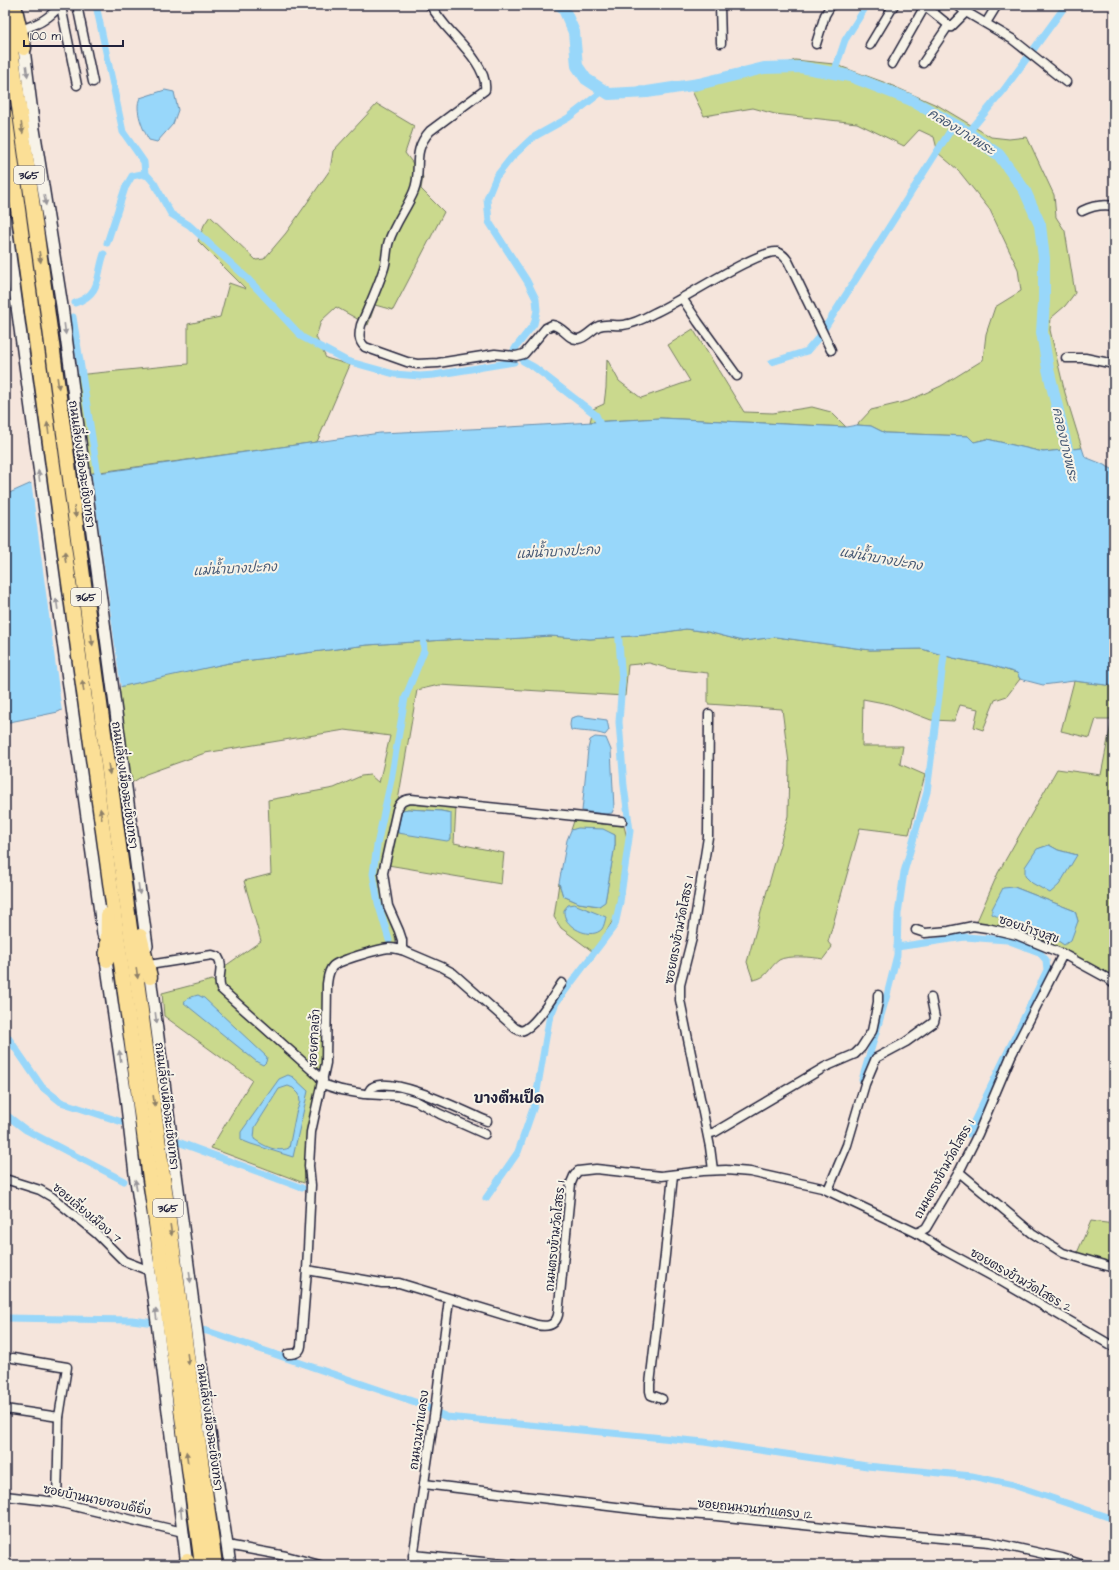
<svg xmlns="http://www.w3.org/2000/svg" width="1119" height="1570" font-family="'Architects Daughter','Playpen Sans Thai',sans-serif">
<rect width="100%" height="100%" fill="#f5e5dc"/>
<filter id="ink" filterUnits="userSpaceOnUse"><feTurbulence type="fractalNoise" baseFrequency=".025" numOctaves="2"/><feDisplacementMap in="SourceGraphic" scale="8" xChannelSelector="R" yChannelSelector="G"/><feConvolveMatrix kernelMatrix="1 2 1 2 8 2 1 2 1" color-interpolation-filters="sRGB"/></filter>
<g filter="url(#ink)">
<g fill="#cad98d" stroke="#767e64" fill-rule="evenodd">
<path d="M795,60L834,64L886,83L939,106L991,137L1009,139L1027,137L1054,195L1056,217L1065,231L1075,293L1065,306L1051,318L1050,330L1065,393L1082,448L1043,452L987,439L974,442L968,436L885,433L871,426L857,425L871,410L908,401L941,386L983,360L986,334L995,307L1021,291L1018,269L990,210L958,170L938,153L934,137L919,130L904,146L857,123L775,114L753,108L704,116L692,91L768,71Z"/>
<path d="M377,104L414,126L405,153L423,177L421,189L444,212L393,310L375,305L368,325L336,307L321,321L316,337L326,358L350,365L317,442L78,475L66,376L188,364V324L220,317L229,283L246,289L198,241L204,225L210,216L256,260L264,259L286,233L330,170L333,151Z"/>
<path d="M693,329L744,412L773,413L812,407L831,412L846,427L661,418L590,422L593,409L604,404L606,388L607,359L619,381L641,398L690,381L668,345Z"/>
<path d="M686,629L708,632L743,641L776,637L870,650L922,649L953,658L990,665L1017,673L1020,679L1007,696L995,700L983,730L974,727L978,709L960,705L954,721L931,720L889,704L863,699L862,746H903L900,764L925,775L909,834L860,828L828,942L832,947L823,959C813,957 787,955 779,960C768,968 768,978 753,980L747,962L788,816L789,763L782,709L708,704V673L671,669L649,663L628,665L625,696L439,685L417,690L399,795L380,874L395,934L396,945L329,967L323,1069L320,1074L224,988L218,971L261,941L244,881L271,874L268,800L334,788L361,776L370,775L379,783L390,736L345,730L205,753L146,774L120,790L105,690L174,674L229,663L367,645L461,639L495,640L550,636L590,639L645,635Z"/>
<path d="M1074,681L1114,686V985L1072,954L977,921L998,873L1057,769L1101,775L1112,719H1096L1090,738L1061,731ZM1049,845L1058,850L1077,855L1038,849ZM1014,887L1075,911L1078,921L1064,944L1051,936L1025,924Z"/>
<path d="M407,804L456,807L454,843L504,853L501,884L388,865L402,805ZM408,809L441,811L451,813L402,811Z"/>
<path d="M574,821L624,826L627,838L615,917L603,937L592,951L561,928L554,917L559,883L563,896L579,903L599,906L605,901L615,845V835C601,829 586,827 571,830Z"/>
<path d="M212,980L316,1079L317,1086L309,1129L304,1183L211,1148L252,1080L164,1016L162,993Z"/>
<path d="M1091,1221L1114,1224V1263L1077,1253Z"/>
</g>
<g fill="#98d7fa" stroke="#698fae" fill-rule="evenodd">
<path d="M165,90L174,92L178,110L173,124L157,142L149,140C143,130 134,109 140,98Z"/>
<path d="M660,418L846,427L857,425L871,426L885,433L968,436L974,442L987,439L1043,452L1082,448L1085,457L1100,463L1114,470V686L1074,681L1043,685L1020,679L1017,673L990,665L953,658L922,649L870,650L776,637L743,641L708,632L686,629L646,635L590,639L550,636L495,640L461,639L367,645L229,663L96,692L58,712L5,723V495L34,482L380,433L492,428Z"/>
<path d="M578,716L607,720L609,730L605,735C594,731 583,732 571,730L570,725L571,718Z"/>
<path d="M595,737L606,738L611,750L614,808L612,813L605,814L582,811L588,749L590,740Z"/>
<path d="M408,809L441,811L451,813V839L447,841L398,833V827L402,810Z"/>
<path d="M578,828L603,829L615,835V845L605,902L599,906L579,903L563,896L559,883L567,840L571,830Z"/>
<path d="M1049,845L1058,850L1077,855L1059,885L1050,893L1032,883L1025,876V867L1037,849Z"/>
<path d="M1014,887L1075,911L1078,921L1071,940L1064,945L1051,936L1025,924H1013L992,914V909L1003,888Z"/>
<path d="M574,904L606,917C605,921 604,926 602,929C592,940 569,929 565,917C564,915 564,912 564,910L568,905Z"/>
<path d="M198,995L204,998L267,1057L266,1062L263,1065L257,1062L184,1003L188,998Z"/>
<path d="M288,1075L293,1077L308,1091L293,1157L251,1144L241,1140V1132L279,1079ZM288,1086L293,1088L299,1094L300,1102L296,1113L289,1148C277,1153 264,1146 254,1139L255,1127L279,1089Z"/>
</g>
<path fill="#f5e5dc" d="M91,471L121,689L97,694L62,712L31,481Z"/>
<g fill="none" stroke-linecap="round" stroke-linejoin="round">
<g stroke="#98d7fa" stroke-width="7">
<path d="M96,5L123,132L144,162L145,175"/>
<path d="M834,73L845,40L867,5"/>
<path d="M968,133L1003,91L1066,5"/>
<path d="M107,243L125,188L132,176L142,174L148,176L154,183L171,214L189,225L247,278L302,337L347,361L394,374L420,376L434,375L514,362"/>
<path d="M75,303C102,294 96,276 104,254"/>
<path d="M73,317L99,481"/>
<path d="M509,359L516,347L534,324L537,310L536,299L527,281L489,222L487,199L496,177L511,158L532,138L568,118L604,90"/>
<path d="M523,361L534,367L596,415L602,429"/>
<path d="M772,362L807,351L819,337L954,125"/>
<path d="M389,940L378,903L373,874L377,845L391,780L405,698L424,651L423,633"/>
<path d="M897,947L965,937L1007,940L1039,952L1046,960L1047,970L968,1134"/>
<path d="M5,1033L42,1087L61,1102L125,1123"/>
<path d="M862,1080L887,995L897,955L898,914L904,872L927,792L945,648"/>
<path d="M5,1114L26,1130L124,1181"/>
<path d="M178,1142L302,1188"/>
<path d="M486,1198L518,1152L535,1103L549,1020L556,1003L615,925L620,902L630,831L624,786L619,722L622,682L618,628"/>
<path d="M5,1318L132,1320L154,1323"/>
<path d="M201,1330L207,1331L418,1403L430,1409"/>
<path d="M440,1414L447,1417L704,1442L867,1466L972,1476L1013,1485L1114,1519"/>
</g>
<path stroke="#98d7fa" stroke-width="12" d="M559,5L563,7L574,32L577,66L586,79L609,94L647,92L699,84L764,68L800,67L850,76L911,100L964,130L999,155L1025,191L1040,225L1044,258V301L1042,332L1048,369L1071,465"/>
<g stroke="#22223b" stroke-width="11">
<g id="street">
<path d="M77,5L93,82"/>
<path d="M430,5C435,12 440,19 445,25C458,41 488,67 485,90L430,131C410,153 423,169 414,191C407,208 395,223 389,241C386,249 387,259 384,268C378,287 369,306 361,325C359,333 358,341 365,347L407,362L417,364L438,363L495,354L516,356L524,354L546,328L552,325C563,326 568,340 578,339C586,338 592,329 599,326C607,323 615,326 623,325C633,324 645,318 654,313C678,303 757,250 777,252C782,253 785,257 788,261L831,350"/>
<path d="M720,5L721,43"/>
<path d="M924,5L951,27L966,12"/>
<path d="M957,5L966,12L1012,39L1066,82"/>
<path d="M61,6L77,85"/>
<path d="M986,23L997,5"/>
<path d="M21,31C26,27 30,27 36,24C44,21 55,12 61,5"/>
<path d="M816,44L825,15L831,5"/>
<path d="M870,45L894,5"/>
<path d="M923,63L948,26"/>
<path d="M892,64L925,6"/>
<path d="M1082,211C1092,206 1102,204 1114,206"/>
<path d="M682,298L698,322L737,376"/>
<path d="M1066,358H1085L1114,364"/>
<path d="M709,714L708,837L692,938L680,985V1000L710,1147L713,1170"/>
<path d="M916,930L925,933L949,931L973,926L987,928L1017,935L1063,954"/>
<path d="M402,950V940L399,931L388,906L383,873L397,810C400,802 403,800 411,799L622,821"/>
<path d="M149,965L212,955L218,957C225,967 216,978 221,989L323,1080"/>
<path d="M562,983C553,996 535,1028 521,1031L515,1028L453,973L442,967L402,950C397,949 394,948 389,948C379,949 340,960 333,966C328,971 328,978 327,984L326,1063L311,1132L309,1166L311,1185L307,1270L382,1283H399L537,1325C547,1327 555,1326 558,1315L571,1183L574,1176L578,1171L596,1169L661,1176L703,1171L726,1170L750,1172L822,1188L917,1233L926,1228L959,1172L978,1134L1011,1056L1063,954L1107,978L1114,984"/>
<path d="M322,1084L341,1090L364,1094L400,1096L416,1101L440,1114L485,1134"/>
<path d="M368,1094C369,1091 370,1088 373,1087C393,1075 466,1112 487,1121"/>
<path d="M708,1134L715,1132L825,1067L855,1054L861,1048L872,1031L878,1002V995"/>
<path d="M959,1172L1032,1233L1063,1253L1114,1268"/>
<path d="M5,1179L40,1190L52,1197L97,1234L124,1261L150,1271"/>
<path d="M828,1190L847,1145L865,1084L876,1058L906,1042L934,1022L935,1018L931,998"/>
<path d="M917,1233L942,1249L1001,1281L1114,1347"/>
<path d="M288,1354C295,1354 300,1353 301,1346L307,1270"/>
<path d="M13,1358L67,1367L59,1417L57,1502"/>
<path d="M662,1399L651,1395L650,1391V1384L665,1255L673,1175"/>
<path d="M5,1409L59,1417"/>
<path d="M424,1484L658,1512L717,1516L891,1534L990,1542L1062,1558L1083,1565"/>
<path d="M5,1496L57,1502L183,1532"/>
<path d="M227,1545L286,1556L320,1565"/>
<path d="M413,1555L514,1565"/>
<path d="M412,1565L436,1402L449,1299"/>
</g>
</g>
<g stroke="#22223b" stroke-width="14">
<g id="secondary">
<path d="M23,41L34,129L62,306L147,946"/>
<path d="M5,219L103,934"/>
<path d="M105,953L126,1098L135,1174L155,1306L187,1565"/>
<path d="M149,969L210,1432L230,1565"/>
</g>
</g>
<g stroke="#22223b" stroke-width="17">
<g id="highway">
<path d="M14,5L24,48"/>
<path d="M5,6L52,344L215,1565"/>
<path d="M5,114C72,598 137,1081 202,1565"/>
<path d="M140,936L150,977"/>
<path d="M107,960L108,915"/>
<path d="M187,1561L188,1565"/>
</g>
</g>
<use href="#street" stroke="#f7f3e8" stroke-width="8"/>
<use href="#secondary" stroke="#f7f3e8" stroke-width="11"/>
<use href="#highway" stroke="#fbdf96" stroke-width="14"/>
</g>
<defs><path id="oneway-solid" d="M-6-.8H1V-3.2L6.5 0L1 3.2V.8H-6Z"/></defs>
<g fill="#97959a">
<use href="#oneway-solid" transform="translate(27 71) rotate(83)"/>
<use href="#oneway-solid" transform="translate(45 200) rotate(81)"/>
<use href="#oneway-solid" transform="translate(65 329) rotate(83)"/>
<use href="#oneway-solid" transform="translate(39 476) rotate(-98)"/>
<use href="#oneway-solid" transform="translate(57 604) rotate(-98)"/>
<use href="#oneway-solid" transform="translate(139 889) rotate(83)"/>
<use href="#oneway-solid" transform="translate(156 1018) rotate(83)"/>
<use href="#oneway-solid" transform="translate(120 1056) rotate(-98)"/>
<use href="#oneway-solid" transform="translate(136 1185) rotate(-99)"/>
<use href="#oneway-solid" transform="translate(190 1277) rotate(84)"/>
<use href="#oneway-solid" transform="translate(156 1314) rotate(-97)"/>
<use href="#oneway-solid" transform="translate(181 1512) rotate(-97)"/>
</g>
<g fill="#8e8068">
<use href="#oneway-solid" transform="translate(22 128) rotate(82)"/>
<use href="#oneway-solid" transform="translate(40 257) rotate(82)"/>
<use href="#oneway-solid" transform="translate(58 383) rotate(82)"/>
<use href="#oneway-solid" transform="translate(48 428) rotate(-98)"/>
<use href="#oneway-solid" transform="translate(75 512) rotate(82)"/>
<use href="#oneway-solid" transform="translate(65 557) rotate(-98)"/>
<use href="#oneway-solid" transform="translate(92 640) rotate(82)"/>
<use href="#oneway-solid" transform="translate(83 686) rotate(-98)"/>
<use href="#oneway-solid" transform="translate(109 769) rotate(82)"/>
<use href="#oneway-solid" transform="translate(101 814) rotate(-98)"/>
<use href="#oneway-solid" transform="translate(137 973) rotate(82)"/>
<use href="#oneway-solid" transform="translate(154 1101) rotate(82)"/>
<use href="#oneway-solid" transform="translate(171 1230) rotate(82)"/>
<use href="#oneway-solid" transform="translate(188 1359) rotate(82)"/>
<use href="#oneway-solid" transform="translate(187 1457) rotate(-98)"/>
</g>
</g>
<g text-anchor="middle" stroke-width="4" stroke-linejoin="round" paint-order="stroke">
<g fill="#f7f3e8" stroke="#62616f" stroke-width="1">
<rect x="14" y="166" width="30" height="18" rx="3"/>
<rect x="71" y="588" width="30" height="18" rx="3"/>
<rect x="153" y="1199" width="30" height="18" rx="3"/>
</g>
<g font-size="11" font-weight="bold" fill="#22223b">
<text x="29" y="179">365</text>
<text x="86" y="601">365</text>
<text x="168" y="1212">365</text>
</g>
<g font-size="12" fill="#22223b" stroke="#f7f3e8">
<text transform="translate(82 464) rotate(82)" y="4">ถนนเลี่ยงเมืองฉะเชิงเทรา</text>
<text transform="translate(125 785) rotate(82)" y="4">ถนนเลี่ยงเมืองฉะเชิงเทรา</text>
<text transform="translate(1029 929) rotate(19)" y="4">ซอยบำรุงสุข</text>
<text transform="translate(679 930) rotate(-79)" y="4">ซอยตรงข้ามวัดโสธร 1</text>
<text transform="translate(314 1038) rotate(-87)" y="4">ซอยศาลเจ้า</text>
<text transform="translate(167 1106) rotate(83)" y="4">ถนนเลี่ยงเมืองฉะเชิงเทรา</text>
<text transform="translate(944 1169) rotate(-61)" y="4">ถนนตรงข้ามวัดโสธร 1</text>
<text transform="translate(87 1213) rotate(40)" y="4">ซอยเลี่ยงเมือง 7</text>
<text transform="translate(555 1236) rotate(-84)" y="4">ถนนตรงข้ามวัดโสธร 1</text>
<text transform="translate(1021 1280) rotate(30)" y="4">ซอยตรงข้ามวัดโสธร 2</text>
<text transform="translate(210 1427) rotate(82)" y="4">ถนนเลี่ยงเมืองฉะเชิงเทรา</text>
<text transform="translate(419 1430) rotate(-82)" y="4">ถนนวนท่าแครง</text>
<text transform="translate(97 1500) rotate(12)" y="4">ซอยบ้านนายชอบดียิ่ง</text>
<text transform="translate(755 1509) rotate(6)" y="4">ซอยถนนวนท่าแครง 12</text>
</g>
<g font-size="13" font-style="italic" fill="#455874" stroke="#f7f3e8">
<text transform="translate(962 131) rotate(32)" y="5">คลองบางพระ</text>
<text transform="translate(1066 444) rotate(77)" y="5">คลองบางพระ</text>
<text transform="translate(558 551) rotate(-3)" y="5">แม่น้ำบางปะกง</text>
<text transform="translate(881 558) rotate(10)" y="5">แม่น้ำบางปะกง</text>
<text transform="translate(235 568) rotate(-3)" y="5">แม่น้ำบางปะกง</text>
</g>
<g font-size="14" font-weight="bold" fill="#22223b" stroke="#f7f3e8">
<text x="509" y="1103">บางตีนเป็ด</text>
</g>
</g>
<rect width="1119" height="1570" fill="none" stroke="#f7f3e8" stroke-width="20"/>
<rect x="10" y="10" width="1099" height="1550" fill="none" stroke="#22223b" stroke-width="1.5" filter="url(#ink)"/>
<path d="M24 40v6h99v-6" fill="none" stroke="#22223b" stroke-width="2"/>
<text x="30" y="40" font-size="12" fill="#22223b" stroke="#f7f3e8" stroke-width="3" paint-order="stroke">100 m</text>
</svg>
